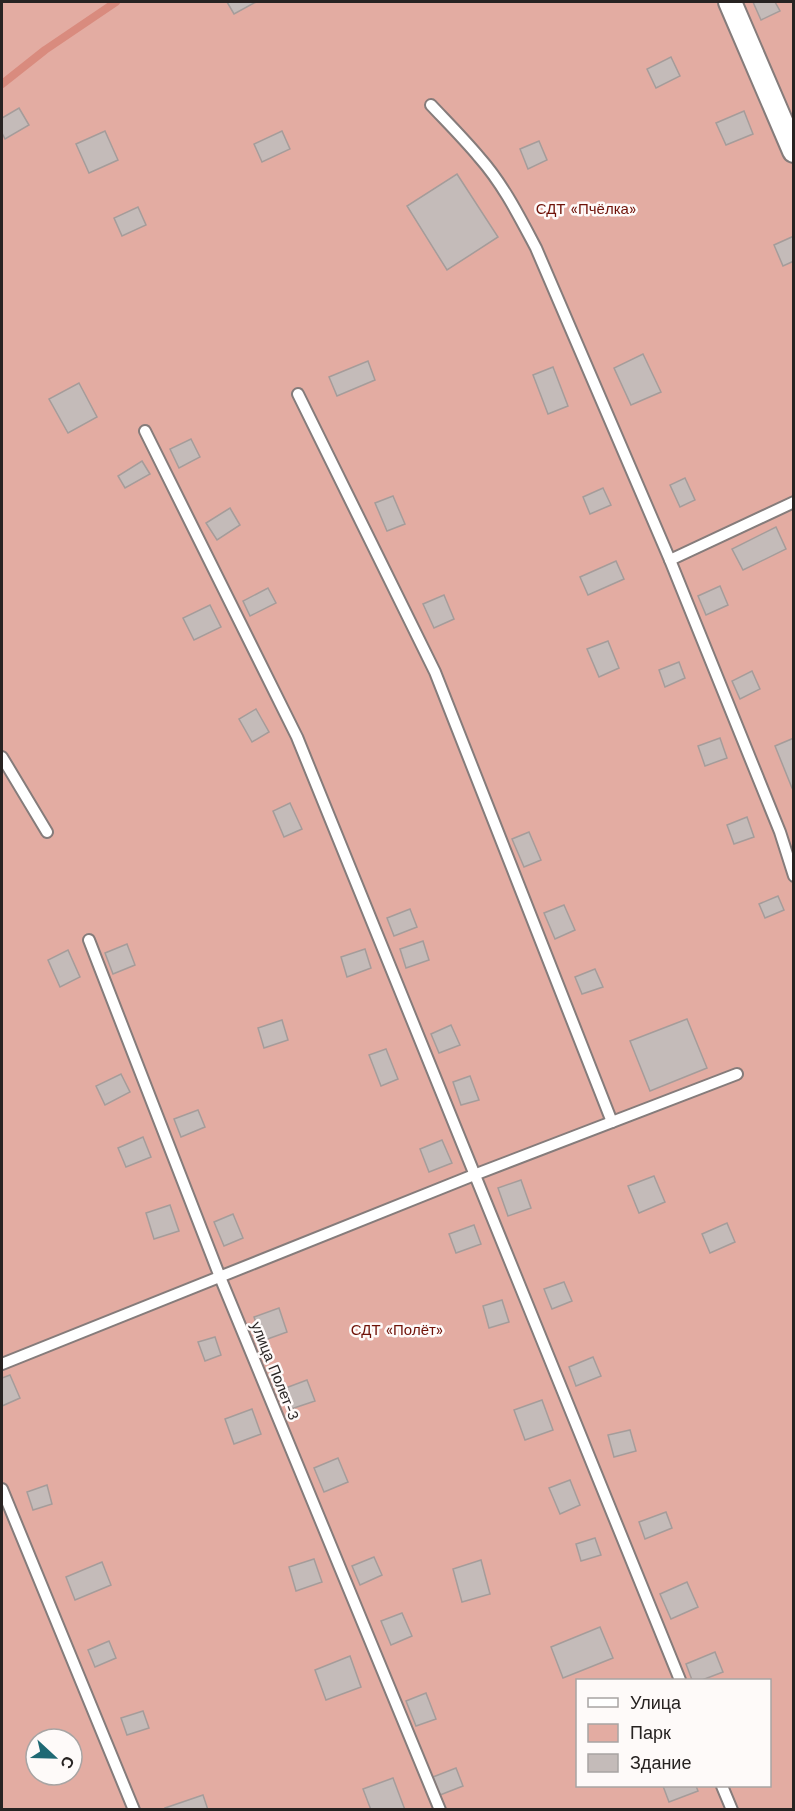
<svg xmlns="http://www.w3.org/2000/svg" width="795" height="1811" font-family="'Work Sans',sans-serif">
<rect width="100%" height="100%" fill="#f5ebe9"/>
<path fill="#e3aca2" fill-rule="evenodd" d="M2,2H793V1809L2,1810ZM578,1680H770V1786H578ZM36,1739H72V1775H36Z"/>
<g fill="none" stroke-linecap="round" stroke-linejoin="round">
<path stroke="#d98b7e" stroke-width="8" d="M2,84L45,50L116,2"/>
</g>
<g fill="#c4bbb9" stroke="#a59c9a" stroke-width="1.5">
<path d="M227,2H256L234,14Z"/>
<path d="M753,2H775L780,11L761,20Z"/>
<path d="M671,57L680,76L656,88L647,69Z"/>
<path d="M19,108L29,125L5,139L2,133V118Z"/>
<path d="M744,111L753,134L726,145L716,123Z"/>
<path d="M105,131L118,160L89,173L76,144Z"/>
<path d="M282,131L290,149L262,162L254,144Z"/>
<path d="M539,141L547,160L528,169L520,149Z"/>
<path d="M457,174L498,237L447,270L407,206Z"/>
<path d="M138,207L146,225L122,236L114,218Z"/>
<path d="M794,236V261L783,266L774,245Z"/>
<path d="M643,354L661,392L631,405L614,368Z"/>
<path d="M368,361L375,380L337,396L329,377Z"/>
<path d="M553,367L568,406L548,414L533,375Z"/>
<path d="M79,383L97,417L68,433L49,399Z"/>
<path d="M191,439L200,457L179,468L170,449Z"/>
<path d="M142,461L150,474L125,488L118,476Z"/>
<path d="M685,478L695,500L680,507L670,485Z"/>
<path d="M603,488L611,505L590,514L583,497Z"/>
<path d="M393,496L405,524L387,531L375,503Z"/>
<path d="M230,508L240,525L217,540L206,523Z"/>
<path d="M776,527L786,549L743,570L732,549Z"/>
<path d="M616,561L624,579L588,595L580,577Z"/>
<path d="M720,586L728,605L706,615L698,596Z"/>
<path d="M268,588L276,603L250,616L243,601Z"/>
<path d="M444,595L454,619L434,628L423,604Z"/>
<path d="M210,605L221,627L194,640L183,618Z"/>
<path d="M608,641L619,668L599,677L587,649Z"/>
<path d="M679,662L685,678L665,687L659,670Z"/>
<path d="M752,671L760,689L740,699L732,681Z"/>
<path d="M256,709L269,732L252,742L239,719Z"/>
<path d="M720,738L727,758L705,766L698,746Z"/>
<path d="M794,738V788H792L775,746Z"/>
<path d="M290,803L302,829L284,837L273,811Z"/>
<path d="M747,817L754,837L734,844L727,825Z"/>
<path d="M529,832L541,860L524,867L512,839Z"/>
<path d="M778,896L784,910L765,918L759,904Z"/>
<path d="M564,905L575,930L555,939L544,913Z"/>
<path d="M410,909L417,927L394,936L387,918Z"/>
<path d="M423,941L429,960L406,968L400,949Z"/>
<path d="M127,944L135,965L113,974L105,953Z"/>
<path d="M365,949L371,968L347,977L341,957Z"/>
<path d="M68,950L80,977L60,987L48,960Z"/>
<path d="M595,969L603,987L582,994L575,977Z"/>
<path d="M687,1019L707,1068L650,1091L630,1041Z"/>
<path d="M282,1020L288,1040L264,1048L258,1028Z"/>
<path d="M451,1025L460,1045L439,1053L431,1034Z"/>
<path d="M386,1049L398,1079L381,1086L369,1055Z"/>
<path d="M121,1074L130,1092L105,1105L96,1086Z"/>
<path d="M470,1076L479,1100L461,1105L453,1082Z"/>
<path d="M198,1110L205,1127L181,1137L174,1119Z"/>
<path d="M143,1137L151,1157L126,1167L118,1148Z"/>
<path d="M442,1140L452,1163L429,1172L420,1149Z"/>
<path d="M654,1176L665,1202L639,1213L628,1186Z"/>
<path d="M521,1180L531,1208L508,1216L498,1188Z"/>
<path d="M170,1205L179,1231L154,1239L146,1213Z"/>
<path d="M233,1214L243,1238L224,1246L214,1222Z"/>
<path d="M727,1223L735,1242L710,1253L702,1234Z"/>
<path d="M474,1225L481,1244L456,1253L449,1234Z"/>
<path d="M564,1282L572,1301L552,1309L544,1289Z"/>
<path d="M502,1300L509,1322L489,1328L483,1306Z"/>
<path d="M279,1308L287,1332L262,1341L254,1317Z"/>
<path d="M215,1337L221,1355L205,1361L198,1342Z"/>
<path d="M593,1357L601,1376L576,1386L569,1367Z"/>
<path d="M10,1375L20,1398L2,1406V1378Z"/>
<path d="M307,1380L315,1401L291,1409L283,1389Z"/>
<path d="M542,1400L553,1430L525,1440L514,1410Z"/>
<path d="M252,1409L261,1434L234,1444L225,1419Z"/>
<path d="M630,1430L636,1451L614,1457L608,1435Z"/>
<path d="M338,1458L348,1482L324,1492L314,1468Z"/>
<path d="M570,1480L580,1505L560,1514L549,1488Z"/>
<path d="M47,1485L52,1504L33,1510L27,1492Z"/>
<path d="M666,1512L672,1528L645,1539L639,1522Z"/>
<path d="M595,1538L601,1555L581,1561L576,1544Z"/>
<path d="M374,1557L382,1575L360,1585L352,1566Z"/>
<path d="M314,1559L322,1582L296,1591L289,1567Z"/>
<path d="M481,1560L490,1594L462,1602L453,1569Z"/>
<path d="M102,1562L111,1585L75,1600L66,1577Z"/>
<path d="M687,1582L698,1607L671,1619L660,1594Z"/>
<path d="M402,1613L412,1636L391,1645L381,1621Z"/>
<path d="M600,1627L613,1658L563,1678L551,1647Z"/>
<path d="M109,1641L116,1658L95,1667L88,1650Z"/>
<path d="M715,1652L723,1672L702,1680H692L686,1664Z"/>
<path d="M350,1656L361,1687L326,1700L315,1670Z"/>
<path d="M426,1693L436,1719L416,1726L406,1701Z"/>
<path d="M143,1711L149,1728L127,1735L121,1718Z"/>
<path d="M456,1768L463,1786L440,1795L433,1777Z"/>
<path d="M393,1778L405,1810H371L363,1789Z"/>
<path d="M663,1786H696L698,1791L669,1802Z"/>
<path d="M203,1795L208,1810H166L165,1808Z"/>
</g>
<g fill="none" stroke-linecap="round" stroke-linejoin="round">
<g stroke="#857c7b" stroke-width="14">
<g id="lane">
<path d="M431,105C447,122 464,139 479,157C503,184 519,216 536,248L670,560L780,832L794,876"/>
<path d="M298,394L435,672L612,1122"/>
<path d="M145,431L297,737L680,1680"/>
<path d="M670,560L794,502"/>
<path d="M2,757L47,832"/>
<path d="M89,940L220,1277L440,1810"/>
<path d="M2,1364L474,1175L737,1074"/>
<path d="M2,1489L134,1810"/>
<path d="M722,1786L732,1810"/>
</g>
</g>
<g stroke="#857c7b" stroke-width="26">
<path id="street" d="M730,2L794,151"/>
</g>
<use href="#lane" stroke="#fff" stroke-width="10"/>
<use href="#street" stroke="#fff" stroke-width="22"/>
</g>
<g text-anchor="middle" stroke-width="5" stroke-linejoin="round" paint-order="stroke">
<g font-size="15" fill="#6f1208" stroke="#fefaf9">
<text x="586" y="214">СДТ «Пчёлка»</text>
<text x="397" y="1335">СДТ «Полёт»</text>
</g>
<g font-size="15" fill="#272322" stroke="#fefaf9">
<text transform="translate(275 1371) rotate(68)" y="5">улица Полет-3</text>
</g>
</g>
<rect width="795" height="1811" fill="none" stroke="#272322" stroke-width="6"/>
<rect x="576" y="1679" width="195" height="108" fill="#fefaf9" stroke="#a8a4a3" stroke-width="1.5"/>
<rect x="588" y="1698" width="30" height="9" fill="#ffffff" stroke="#a8a4a3" stroke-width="1.5"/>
<text x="630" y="1709" font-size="18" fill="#272322">Улица</text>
<rect x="588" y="1724" width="30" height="18" fill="#e3aca2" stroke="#a8a4a3" stroke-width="1.5"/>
<text x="630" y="1739" font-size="18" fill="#272322">Парк</text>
<rect x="588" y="1754" width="30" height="18" fill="#c4bbb9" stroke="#a8a4a3" stroke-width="1.5"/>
<text x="630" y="1769" font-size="18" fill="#272322">Здание</text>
<g transform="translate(54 1757) rotate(112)"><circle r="28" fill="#fefaf9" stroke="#a8a4a3" stroke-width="1.5"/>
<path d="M0-4.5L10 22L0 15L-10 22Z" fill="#1f6974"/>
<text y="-9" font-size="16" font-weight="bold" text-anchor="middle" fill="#272322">С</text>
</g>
</svg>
